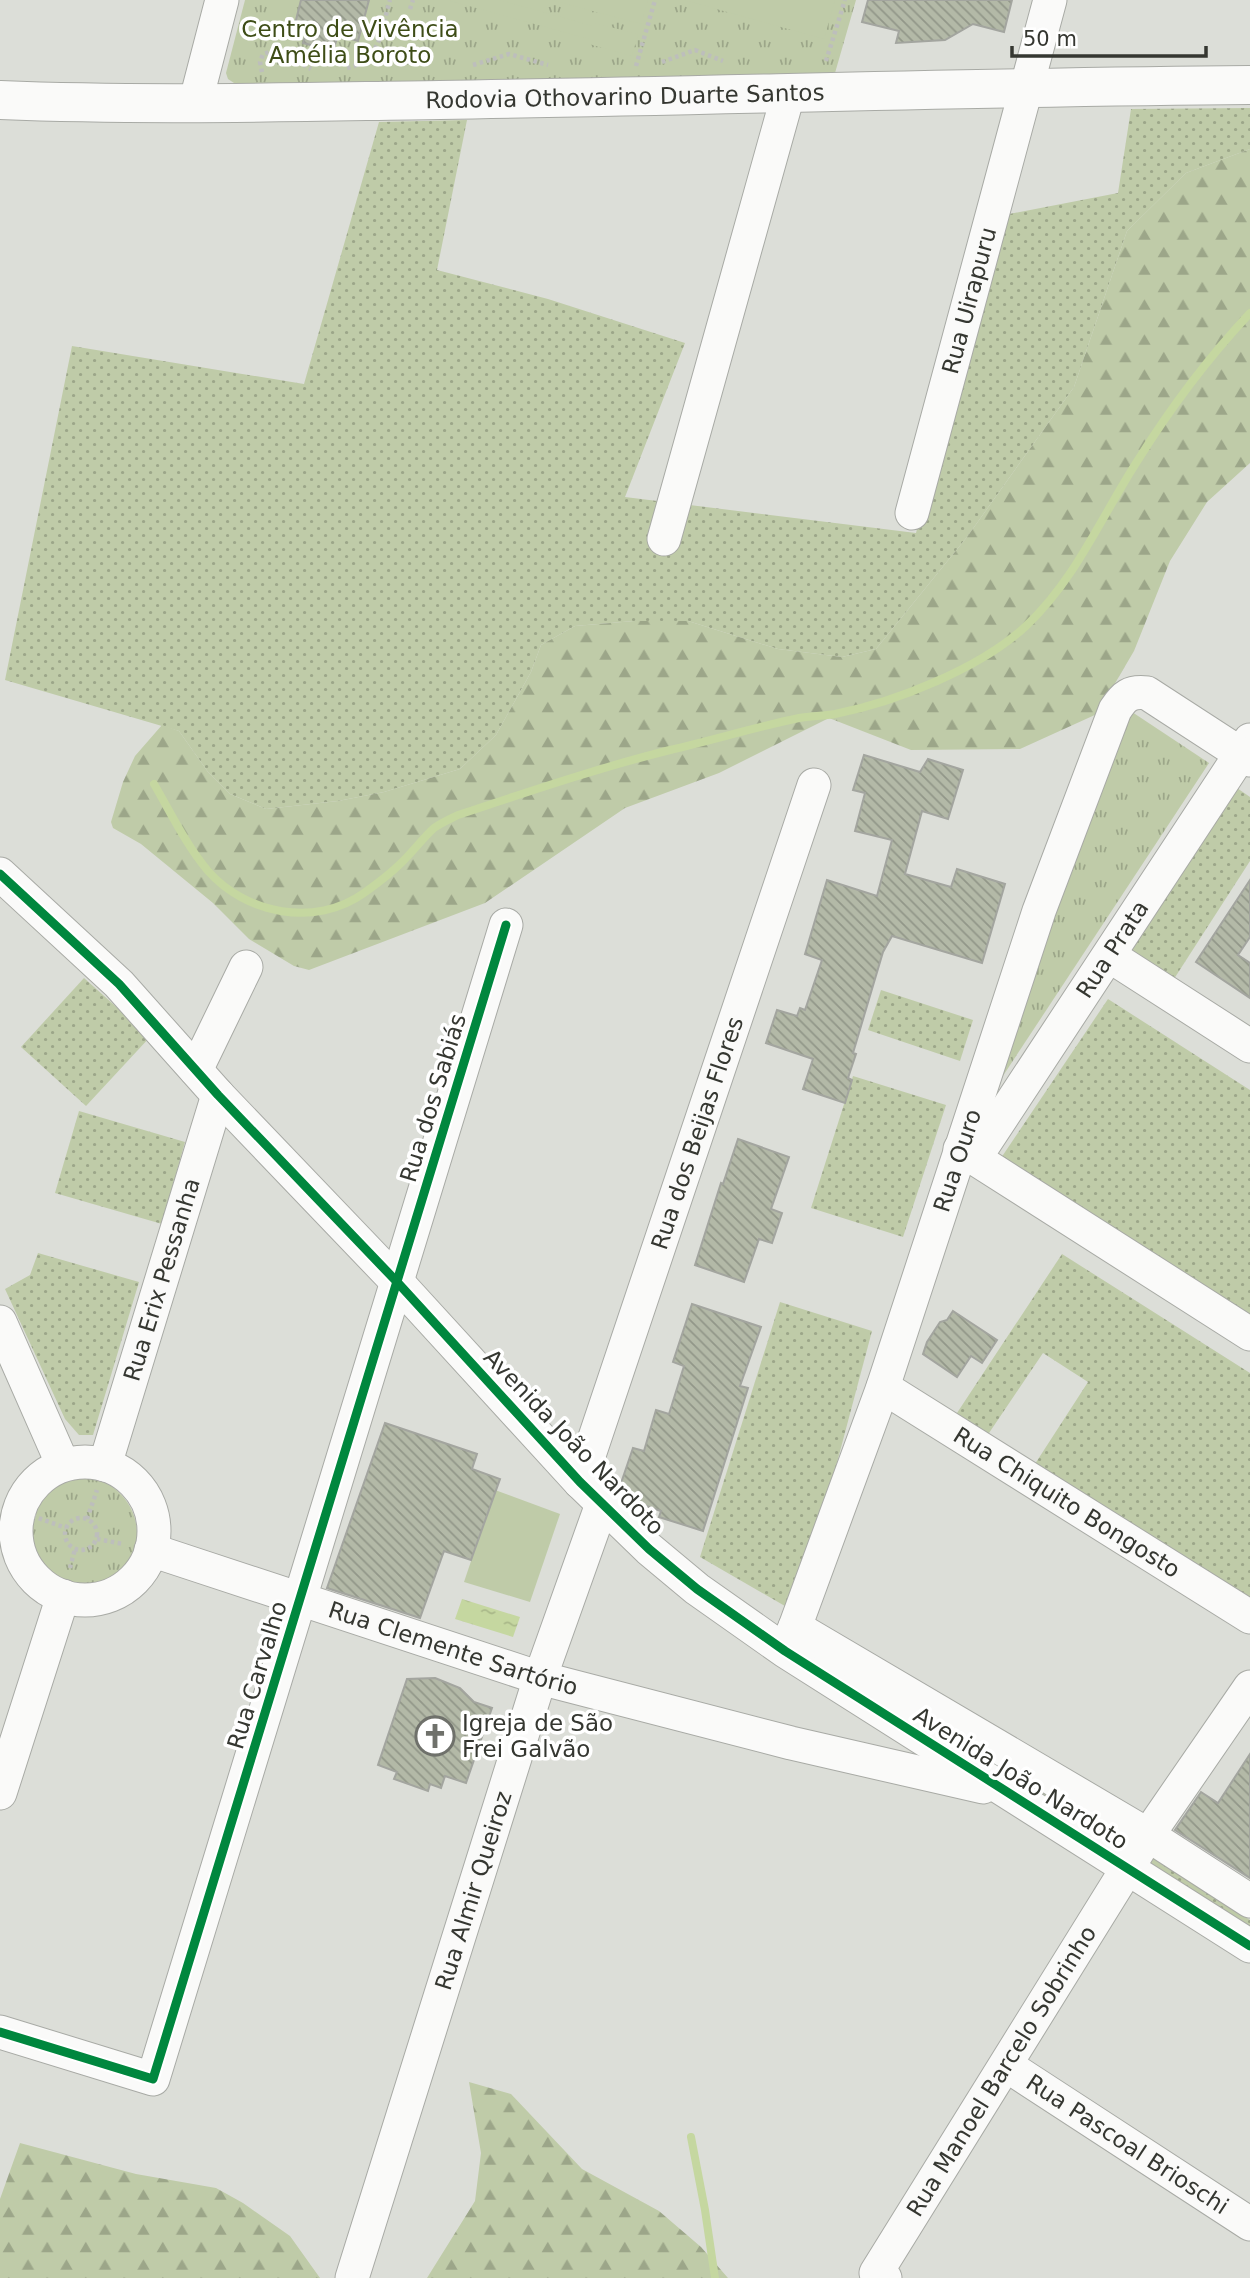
<svg xmlns="http://www.w3.org/2000/svg" width="1250" height="2278" font-family="'DejaVu Sans',sans-serif">
<defs>
<pattern id="grass-dots" width="8" height="8" patternUnits="userSpaceOnUse" patternTransform="scale(1.75)"><rect width="8" height="8" fill="#bfcba8"/><path d="M2 2h.1M6 6h.1" fill="none" stroke="#9ca689" stroke-width="1.8" stroke-linecap="round"/></pattern>
<pattern id="forest-firs" width="22" height="20" patternUnits="userSpaceOnUse" patternTransform="scale(1.75)"><rect width="22" height="20" fill="#bfcba8"/><path d="M5 1l3.5 6h-7zM16 11l3.5 6h-7z" fill="#9ca689"/></pattern>
<pattern id="park-tufts" width="24" height="20" patternUnits="userSpaceOnUse" patternTransform="scale(1.75)"><rect width="24" height="20" fill="#bfcba8"/><path d="M3 7l-1-3M5 7V3M7 7l1-3M15 17l-1-3M17 17v-4M19 17l1-3" fill="none" stroke="#9ca689"/></pattern>
<pattern id="water-ripples" width="26" height="14" patternUnits="userSpaceOnUse" patternTransform="scale(1.75)"><rect width="26" height="14" fill="#c5d7a0"/><path d="M2 4q2-2 4 0t4 0M15 11q2-2 4 0t4 0" fill="none" stroke="#aab98a"/></pattern>
<pattern id="building-back-hatch" width="6" height="6" patternUnits="userSpaceOnUse" patternTransform="scale(1.75)"><rect width="6" height="6" fill="#b3b9a7"/><path d="M-1 5l2 2M0 0l6 6M5-1l2 2" fill="none" stroke="#929789"/></pattern>
</defs>
<rect width="100%" height="100%" fill="#dcded8"/>
<g fill="url(#grass-dots)">
<path d="M1250,108V149L1186,173L1127,231L1074,387L967,537L876,649L842,657L778,649L688,621H634L575,626L541,645L531,672L496,735L460,769L384,792L338,801L266,809L230,794L208,772L179,731L5,680L72,346L304,384L379,122L467,120L437,270L548,299L685,343L625,497L916,533L994,217L1118,193L1131,109Z"/>
<path d="M1237,788L1250,797V861L1172,982L1129,954Z"/>
<path d="M84,978L150,1037L86,1106L21,1047Z"/>
<path d="M881,990L973,1020L960,1061L868,1030Z"/>
<path d="M1108,999L1250,1090V1318L1001,1158Z"/>
<path d="M853,1076L946,1105L903,1237L811,1208Z"/>
<path d="M79,1111L185,1142L162,1224L55,1193Z"/>
<path d="M38,1253L139,1282L93,1435H79L65,1419L5,1289L30,1275Z"/>
<path d="M1062,1254L1250,1373V1608L1033,1467L1088,1382L1043,1353L987,1436L955,1416Z"/>
<path d="M780,1302L872,1331L797,1613L700,1557Z"/>
<path d="M807,1649L1126,1841L1123,1845H1120Z"/>
<path d="M1151,1856L1250,1920V1927L1149,1862Z"/>
</g>
<g fill="url(#forest-firs)">
<path d="M1250,149V463L1207,502L1170,561L1134,651L1097,714L1020,749L911,750L829,718L719,773L625,808L485,903L309,970L294,966L249,939L213,903L141,844L113,828L111,822L123,782L135,756L162,725L179,731L208,772L230,794L266,809L338,801L384,792L460,769L496,735L531,672L541,645L575,626L634,621H688L778,649L842,657L876,649L967,537L1074,387L1127,231L1186,173Z"/>
<path d="M469,2082L511,2094L582,2169L659,2211L701,2247L728,2278H427L475,2201L481,2153Z"/>
<path d="M20,2143L136,2174L216,2188L243,2203L290,2236L320,2278H0V2199Z"/>
</g>
<g fill="url(#park-tufts)">
<path d="M245,0H856L835,73L240,87L228,79L226,73Z"/>
<path d="M1123,706L1209,763L995,1088Z"/>
<circle cx="80" cy="1534" r="57"/>
</g>
<g fill="#bfcba8">
<path d="M447,0H500L593,26L594,23L638,34L632,56L589,44V39Z"/>
<path d="M551,0H648L641,24Z"/>
<path d="M684,0H835L824,39Z"/>
<path d="M495,1490L560,1514L530,1602L464,1582Z"/>
</g>
<path fill="url(#water-ripples)" d="M462,1599L520,1617L513,1637L455,1619Z"/>
<g fill="none" stroke-linecap="round" stroke-linejoin="round">
<g stroke="#c5d7a0" stroke-width="8">
<path d="M154,784C171,813 186,845 208,871C246,914 315,928 364,893C378,883 393,872 405,859C415,849 424,837 434,828C441,823 450,819 458,815C528,792 598,768 670,750C713,740 756,727 799,718C811,716 823,716 835,714C896,702 981,668 1026,626C1076,579 1101,517 1138,460C1171,407 1208,358 1250,313"/>
<path d="M691,2137L705,2210L715,2278"/>
</g>
</g>
<g fill="url(#building-back-hatch)" stroke="#a3a59f" stroke-width="2">
<path d="M301,0H369L358,41L338,35L333,51L303,43L308,27L295,24Z"/>
<path d="M868,0H1012L1004,32L973,24L945,40L896,43L899,31L862,22Z"/>
<path d="M864,755L920,772L928,759L963,770L948,819L922,811L905,874L951,887L957,869L1005,884L982,963L892,936L883,952L853,1053L856,1054L848,1078L852,1080L845,1103L803,1089L813,1059L766,1043L777,1010L797,1016L800,1008L805,1010L822,960L805,954L827,880L877,896L892,840L855,831L865,793L853,790Z"/>
<path d="M1250,880V937L1238,955L1250,963V998L1196,962Z"/>
<path d="M738,1139L789,1157L771,1209L782,1213L772,1243L759,1239L744,1282L695,1265L721,1183L723,1184Z"/>
<path d="M692,1304L761,1327L740,1386L748,1388L703,1531L659,1517L661,1511L631,1501V1493L619,1489L633,1448L644,1451L656,1410L669,1414L684,1366L673,1362Z"/>
<path d="M953,1311L997,1340L982,1363L971,1356L957,1377L923,1354L927,1342L940,1322L947,1320Z"/>
<path d="M385,1423L477,1454L472,1469L500,1479L471,1560L444,1551L420,1618L327,1588Z"/>
<path d="M435,1678L460,1688L474,1702L492,1708L466,1783L445,1776L441,1788L430,1784L428,1791L394,1779L397,1772L378,1765L407,1679Z"/>
<path d="M1250,1754V1878L1175,1830L1201,1792L1218,1803Z"/>
</g>
<g fill="none" stroke-linecap="round" stroke-linejoin="round">
<g stroke="#a8aaa5" stroke-width="35">
<g id="minor">
<path d="M195,104L222,0"/>
<path id="s1" d="M912,513L1050,0"/>
<path d="M664,539L788,95"/>
<path d="M0,874L119,984L218,1095L398,1283L580,1482L649,1549L697,1589L785,1651L1250,1946"/>
<path d="M1110,956L1250,1046"/>
<path d="M196,1070L246,967"/>
<path d="M960,1149L1250,1334"/>
<path id="s2" d="M975,1158L1250,740"/>
<path d="M0,1322L63,1465"/>
<path id="s3" d="M883,1387L1250,1617"/>
<circle cx="85" cy="1531" r="69"/>
<path id="s4" d="M105,1465L218,1095"/>
<path id="s5" d="M580,1482L814,785"/>
<path id="s6" d="M151,1550L540,1678L791,1743L983,1787"/>
<path id="s7" d="M795,1627L883,1387L1039,911L1115,710C1124,696 1130,691 1147,693L1250,760"/>
<path d="M787,1645L795,1627L1148,1835L1250,1901"/>
<path d="M0,1793L63,1596"/>
<path d="M0,2032L153,2079L506,925"/>
<path id="s8" d="M1006,2065L1250,2224"/>
<path id="s9" d="M352,2278L540,1678L602,1504"/>
<path id="s10" d="M885,2278L876,2273L1148,1835L1250,1687"/>
</g>
</g>
<g stroke="#a8aaa5" stroke-width="40">
<g id="major">
<path id="s11" d="M0,100C147,106 293,102 440,100C710,96 980,87 1250,85"/>
</g>
</g>
<g stroke="#bdbebc" stroke-width="4.5" stroke-dasharray="3.5 3.5" stroke-linecap="butt">
<path d="M410,9L413,0"/>
<path d="M826,61L845,0"/>
<path d="M662,62L695,50L723,61"/>
<path d="M473,65L509,54L548,65"/>
<path d="M636,66L655,0"/>
<path d="M347,68C382,60 381,29 390,0"/>
<path d="M262,72L260,62L263,54L276,50L311,69"/>
<path d="M19,1511L66,1528"/>
<circle cx="81" cy="1534" r="16"/>
<path d="M87,1519L97,1490"/>
<path d="M97,1539L123,1544"/>
<path d="M70,1568L75,1549"/>
</g>
<use href="#minor" stroke="#fafaf9" stroke-width="33"/>
<use href="#major" stroke="#fafaf9" stroke-width="38"/>
<g stroke="#fff" stroke-width="13">
<g id="cycleway">
<path d="M0,874L119,984L218,1095L398,1283L580,1482L649,1549L697,1589L785,1651L1250,1946"/>
<path d="M0,2032L153,2079L506,925"/>
</g>
</g>
<use href="#cycleway" stroke="#00873e" stroke-width="9"/>
</g>
<defs>
<g id="church-ring" transform="scale(2.0125)"><circle r="9.5" fill="#fff" stroke="#6f716b" stroke-width="1.5"/><path d="M-1.2-6h2.4v3.5h3.3v2.4h-3.3V6h-2.4V-.1h-3.3v-2.4h3.3Z" fill="#6f716b"/></g>
</defs>
<g fill-rule="evenodd">
<use href="#church-ring" x="435" y="1736"/>
</g>
<g text-anchor="middle" stroke-width="7" stroke-linejoin="round" paint-order="stroke">
<g font-size="23" fill="#3e4d17" stroke="#fff">
<text x="350" y="37">Centro de Vivência<tspan x="350" dy="26">Amélia Boroto</tspan></text>
</g>
<g font-size="23" fill="#353731" stroke="#fff">
<text dy="8" stroke="none"><textPath href="#s11" startOffset="625">Rodovia Othovarino Duarte Santos</textPath></text>
<text dy="8" stroke="none"><textPath href="#s1" startOffset="220">Rua Uirapuru</textPath></text>
<text dy="8" stroke="none"><textPath href="#s2" startOffset="250">Rua Prata</textPath></text>
<text transform="translate(433 1098) rotate(-73)" y="8">Rua dos Sabiás</text>
<text dy="8" stroke="none"><textPath href="#s5" startOffset="368">Rua dos Beijas Flores</textPath></text>
<text dy="8" stroke="none"><textPath href="#s7" startOffset="494">Rua Ouro</textPath></text>
<text dy="8" stroke="none"><textPath href="#s4" startOffset="194">Rua Erix Pessanha</textPath></text>
<text transform="translate(574 1442) rotate(46)" y="8">Avenida João Nardoto</text>
<text dy="8" stroke="none"><textPath href="#s3" startOffset="217">Rua Chiquito Bongosto</textPath></text>
<text dy="8" stroke="none"><textPath href="#s6" startOffset="318">Rua Clemente Sartório</textPath></text>
<text transform="translate(257 1675) rotate(-73)" y="8">Rua Carvalho</text>
<text transform="translate(1021 1778) rotate(32)" y="8">Avenida João Nardoto</text>
<text dy="8" stroke="none"><textPath href="#s9" startOffset="406">Rua Almir Queiroz</textPath></text>
<text dy="8" stroke="none"><textPath href="#s10" startOffset="248">Rua Manoel Barcelo Sobrinho</textPath></text>
<text dy="8" stroke="none"><textPath href="#s8" startOffset="145">Rua Pascoal Brioschi</textPath></text>
</g>
<g font-size="23" fill="#353731" stroke="#fff" text-anchor="start">
<text x="462" y="1731">Igreja de São<tspan x="462" dy="26">Frei Galvão</tspan></text>
</g>
</g>
<path d="M1012 46v10h194v-10" fill="none" stroke="#353731" stroke-width="3.5"/>
<text x="1023" y="46" font-size="21" fill="#353731" stroke="#ffffff" stroke-width="5" paint-order="stroke">50 m</text>
</svg>
